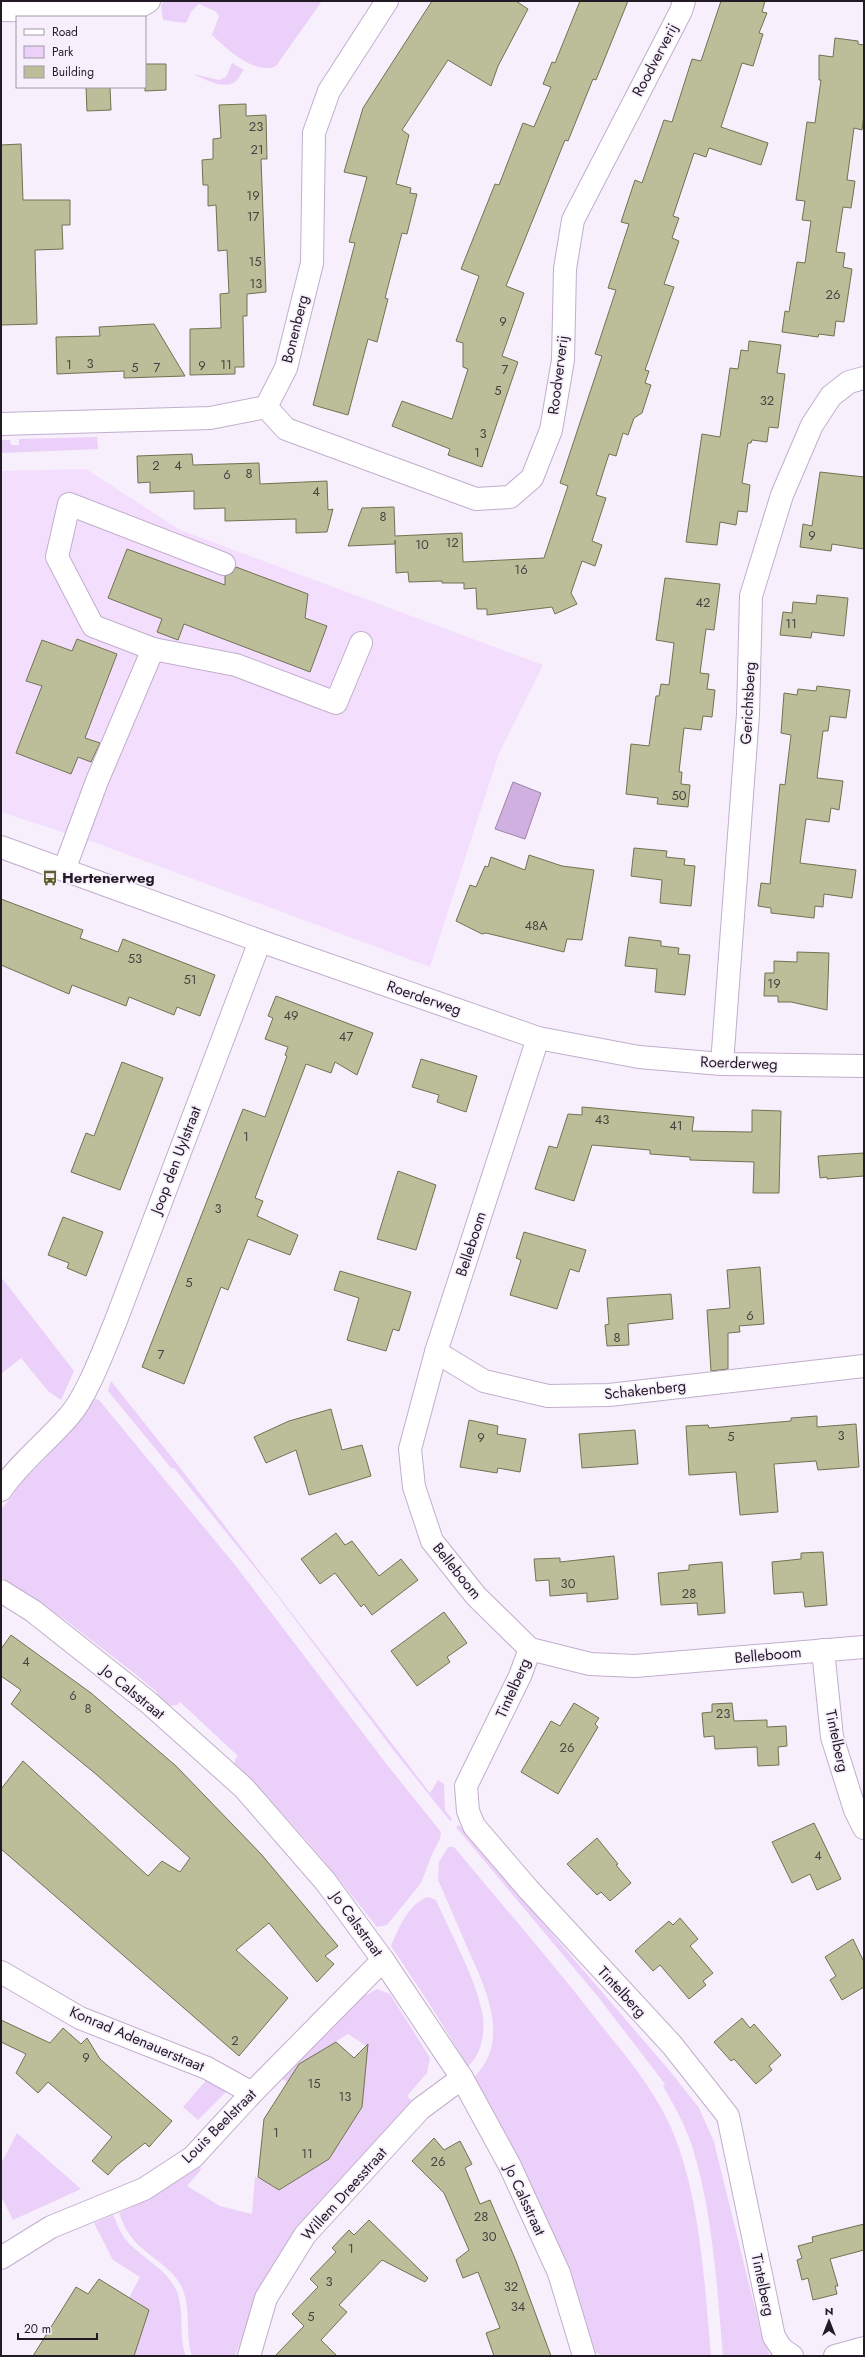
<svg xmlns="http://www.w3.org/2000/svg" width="865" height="2357" font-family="Jost,sans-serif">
<rect width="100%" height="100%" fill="#f7effc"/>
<path fill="#f3defd" d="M86,469L180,530L543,665L499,753L430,967L99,844L1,812V471Z"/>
<g fill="#ebd0f9">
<path d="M164,1H322L276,66C255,76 226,48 212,35L219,16L215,11L199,4L191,12L186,23L163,20L161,5Z"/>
<path d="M232,63L244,70C241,73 239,78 236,81C225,91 204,79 193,74L219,80L226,77Z"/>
<path d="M97,437L98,449L1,453V440H10L11,445H19V439Z"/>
<path d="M1,1277L74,1371L61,1400L48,1391L21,1358L1,1374Z"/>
<path d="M111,1381L178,1465L430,1793L438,1780L444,1784L445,1810L452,1819L450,1821L391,1747L276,1594L174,1468L172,1469L108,1391Z"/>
<path d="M93,1398L99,1400L235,1565L388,1766L441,1832L440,1839L433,1852L421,1883L387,1925L377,1927C346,1888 315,1848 281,1812C266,1796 254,1780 235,1772V1759L238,1756L180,1702L177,1705L166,1706L160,1702L157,1692L134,1673L64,1619L1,1577V1510L24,1480L69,1434Z"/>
<path d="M459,1825L674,2076L699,2108L714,2142L762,2337L770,2356H723C717,2287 713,2213 692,2146C685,2125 674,2105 663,2086L665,2084L599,1998L456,1827Z"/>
<path d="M448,1847H454C503,1906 553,1963 600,2024C631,2062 663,2100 679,2148C701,2212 705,2289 711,2356H603L594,2352L505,2135L474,2077C512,2040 485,1987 467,1947C457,1924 448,1902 438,1880L439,1862Z"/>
<path d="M428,1897L436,1900C450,1932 476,1979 482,2012C486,2029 482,2055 468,2066L427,2000L391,1946C398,1929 409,1903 428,1897Z"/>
<path d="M377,1989L390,1994L430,2058L427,2073L407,2096L412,2101L293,2235L261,2286L235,2356H192C185,2335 191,2312 183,2290C172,2264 144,2256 130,2235C125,2229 122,2220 119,2213L157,2193L198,2164L201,2168L200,2171L187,2186L220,2206L252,2214L255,2177L260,2178L278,2190L318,2166L329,2137L340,2143C362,2107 364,2088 368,2047L348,2034L308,2059L287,2082L281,2078L362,1990L367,1995Z"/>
<path d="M209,2077L222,2085L226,2092L198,2120L183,2107Z"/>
<path d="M17,2133L81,2189L13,2220L3,2200H1V2164Z"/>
<path d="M113,2215C117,2223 120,2233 126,2240C141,2258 168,2269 177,2292C185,2313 178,2336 186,2356H134L148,2310L129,2298L140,2277L113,2260L94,2223Z"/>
</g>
<path fill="#d0b0e0" stroke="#9c83a8" d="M513,782L541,793L525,839L495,829Z"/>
<g fill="#bcbe9a" stroke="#717252">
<path d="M432,1H516L528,9L498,66L491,86L448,60L402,130L409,135L396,184L411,188L410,193L417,194L407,234L402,233L385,298L388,299L377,342L368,339L348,415L313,405L355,243L349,242L367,177L344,172L363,108Z"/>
<path d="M580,1H628L596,80L593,79L568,141L565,140L506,286L524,293L502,356L518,362L482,467L448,455L450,449L392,426L402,401L452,419L468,369L463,367V343L456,341L479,276L461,269L495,184L499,185L523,123L534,127L551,87L543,84L552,62L555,63Z"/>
<path d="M721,1H765L762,12L767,13L759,33L763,34L753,66L742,63L721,127L768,143L761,165L709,148L706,157L694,153L673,216L679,218L672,238L679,241L664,284L674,287L645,370L649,371L645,383L651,385L642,413L634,418L628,435L623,433L616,456L609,454L596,495L606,498L592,541L602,545L595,566L582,561L571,593L577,604L555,614L552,607L487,615V609H477L476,588L464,589V583H442V581L409,582L408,572L396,573L395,540V544L348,546L362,508L394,507L395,536L462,533L463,562L544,558L568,486L560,483L602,356L595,354L616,290L608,288L629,224L621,222L635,180L642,183L664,120L672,122L692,59L701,61Z"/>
<path d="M835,38L858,41V44L864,45V114L862,130L854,128L847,180L855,181L853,195L851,208L843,207L836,252L845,253L843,267L852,269L844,322L836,321L834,336L819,334L818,337L782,332L785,311L789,312L797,262L805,263L811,221L802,220L805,201L796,200L807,122L815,123L821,80H819V55L833,57Z"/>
<path d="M145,64H166V90L145,91Z"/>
<path d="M86,87H110L111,110L87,111Z"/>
<path d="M246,104V116L266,115L267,159H261L266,292L247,294V316H243L244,367H235V374L190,375V329L221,328L220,294L229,293L227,250L218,251L216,205L208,206V185H203L202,160L213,159V139L221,138L219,105Z"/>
<path d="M21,144L23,200H70V225H62L63,249L35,250L37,324L1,325V145Z"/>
<path d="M154,324L185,376L124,378V371L57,374L56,337L100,336L99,327Z"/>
<path d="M749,341L781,345L777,373L785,374L778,428L769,427L767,442L752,440L751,443H748L742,483L750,485L747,512L738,511L736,525L720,522L717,545L686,542L702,434L720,437L730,368L738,369L741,350L748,351Z"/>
<path d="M192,454L193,465L259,463L260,484L327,481L328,510L333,509L327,532L296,533V519L225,521V508L194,509V491L150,493V482L138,483L137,456Z"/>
<path d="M820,472L864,477V549L832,544L831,551L800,547L803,524L812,526Z"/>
<path d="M127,549L225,585V576L232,573L236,567L308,594L305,618L327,626L310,672L184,624L178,640L157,632L162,619L108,598Z"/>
<path d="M665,578L720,584L714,630L706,629L700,673L709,674L707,689L715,690L712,717L703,716L701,730L684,728L679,772H682L681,784L690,785L688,807L657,804L658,798L626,794L631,744L649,746L656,696H659L661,684L669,685L674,643L656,640Z"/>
<path d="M817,595L848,598L844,636L812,632L811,638L780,635L783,612L792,613L793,602L816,604Z"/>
<path d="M77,639L117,654L85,738L100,743L91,762L78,757L71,774L16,753L42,686L26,681L42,640L72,651Z"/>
<path d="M817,686L850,690L846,718L830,716L828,731H823L817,778L843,781L839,810L831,808L829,822L806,819L800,863L856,870L852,898L824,894L823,907L815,906L814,918L771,913V908L758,906L761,883L770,884L780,784L785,785L791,735L781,733L784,693L797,695L798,689L816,691Z"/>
<path d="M634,848L667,851L666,857L685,859L684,865L695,866L691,906L660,903L662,880L631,876Z"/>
<path d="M529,855L562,866L594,870L582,940L567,939L564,952L486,933L482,934L456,921L470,885L476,887L485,866L488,867L491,857L525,870Z"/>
<path d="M1,899L83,930L80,938L118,952L123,939L215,975L200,1016L177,1007L174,1015L129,997L126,1006L72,985L69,994L1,965Z"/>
<path d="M629,937L661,941V946L679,948L678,954L690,955L685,995L655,992L657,969L625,966Z"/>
<path d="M797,952L829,953L827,1010L791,1002H778V996H764L765,973H774V961L797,962Z"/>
<path d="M276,996L373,1033L357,1075L335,1062L331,1073L306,1064L255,1198L263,1201L257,1216L298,1235L290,1255L248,1239L228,1290L221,1287L184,1384L142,1367L243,1109L265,1117L287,1056L285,1055L288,1047L265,1039L273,1018L268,1016Z"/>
<path d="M421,1059L477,1076L466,1112L437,1102L439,1095L412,1087Z"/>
<path d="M122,1062L163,1078L120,1190L71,1172L86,1133L94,1136Z"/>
<path d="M582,1107L694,1117L692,1131L752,1132V1110L781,1111L779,1193H753L754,1162L690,1160V1157L650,1154V1150L592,1145L574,1201L535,1189L549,1146L557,1148L568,1114L582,1115Z"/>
<path d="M864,1153V1176L827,1179V1177L820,1178L818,1156Z"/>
<path d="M398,1171L436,1185L416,1250L377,1239Z"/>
<path d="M63,1217L103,1232L86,1276L67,1268L69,1263L48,1255Z"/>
<path d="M524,1232L586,1250L579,1272L570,1269L557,1309L510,1295L521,1260L516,1258Z"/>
<path d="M760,1267L764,1324L739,1326L740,1332L728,1333V1369L711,1371L707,1310L730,1308L727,1270Z"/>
<path d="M340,1271L411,1292L399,1331L393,1329L386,1351L347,1340L359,1298L334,1290Z"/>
<path d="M671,1294L673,1319L628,1324L629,1345L607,1346L605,1325L609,1324L607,1298Z"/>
<path d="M331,1409L342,1450L362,1445L371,1476L309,1495L296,1450L266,1463L254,1437L289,1421Z"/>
<path d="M817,1416V1427L856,1424L859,1467L818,1470L816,1461L774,1464L778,1512L740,1515L736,1472L689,1475L686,1426L708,1425L709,1428L791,1421V1418Z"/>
<path d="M469,1420L498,1426L497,1434L526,1439L520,1472L498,1468L497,1473L460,1467Z"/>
<path d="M635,1430L638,1464L582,1468L579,1434Z"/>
<path d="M336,1533L345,1545L352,1541L379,1576L401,1559L418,1580L372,1615L364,1604L361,1607L335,1573L320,1584L301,1559Z"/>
<path d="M823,1552L827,1605L805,1607L803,1592L774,1594L772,1562L801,1559V1553Z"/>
<path d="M614,1556L618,1599L587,1602V1593L550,1596L549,1580L536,1581L534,1559L560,1558V1562Z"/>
<path d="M722,1562L725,1613L698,1615L697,1603L661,1605L658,1573L689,1570V1565Z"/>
<path d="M444,1612L467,1643L447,1657L450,1662L417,1686L391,1651Z"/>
<path d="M11,1635L91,1693L176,1766L261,1854L338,1946L325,1956L334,1964L317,1982L269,1923L236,1950L288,1998L239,2056L1,1849V1789L23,1761L148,1876L162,1861L180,1872L190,1858L97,1775L11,1704L21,1690L1,1676V1649Z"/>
<path d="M574,1703L599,1718L595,1724L598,1727L558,1794L521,1772L551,1721L560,1726Z"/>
<path d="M732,1703L734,1721L767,1720V1727L786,1726L787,1746L778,1747L779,1765L758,1766L757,1747L715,1749L714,1736L704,1737L702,1713L712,1712V1704Z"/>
<path d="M814,1823L841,1879L817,1890L810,1874L792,1883L772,1842Z"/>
<path d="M597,1838L618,1864L616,1865L631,1883L610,1901L601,1892L597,1895L567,1864Z"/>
<path d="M680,1918L698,1939L690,1946L713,1973L703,1981L706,1985L689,1999L660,1965L653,1971L635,1951L669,1921L673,1925Z"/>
<path d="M853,1939L864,1962V1987L842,2000L830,1980L836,1976L825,1957Z"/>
<path d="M742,2018L750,2028L754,2024L781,2055L769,2066L772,2070L756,2084L734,2059L731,2061L714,2042Z"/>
<path d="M1,2020L50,2043L63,2028L81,2044L87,2038L100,2059L172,2121L149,2147L145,2143L117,2165L108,2175L92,2161L112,2137L48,2082L38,2093L16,2073L26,2054L1,2042Z"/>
<path d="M336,2042L354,2058L368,2044L362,2107L329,2159L279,2190L258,2177L264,2119L299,2064Z"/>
<path d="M434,2138L444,2150L460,2141L472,2164L465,2168L480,2204L490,2200L516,2261L551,2356H494L486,2333L500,2328L478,2272L463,2278L456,2260L469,2250L444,2193L412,2161Z"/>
<path d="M369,2220L428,2278L425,2282L382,2260L339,2305L347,2312L321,2340L337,2356H275L304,2326L292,2314L318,2287L310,2279L336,2252L332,2248L349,2230L354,2235Z"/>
<path d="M864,2224V2250L830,2259L838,2286H835L837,2294L813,2300L808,2278L802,2280L797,2260L802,2258L798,2246L813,2242L812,2237Z"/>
<path d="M99,2279L149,2310L134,2356H33L76,2287L88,2294Z"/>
</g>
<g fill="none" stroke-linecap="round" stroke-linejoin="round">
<g stroke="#c2aecd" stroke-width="24">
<g id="minor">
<path d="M1,10L131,12L149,1"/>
<path d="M266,407L286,429L476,499L510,497L532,478L551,430L563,360L565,269L573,220L681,11L684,1"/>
<path d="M1,424L210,418L266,407L286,368L312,263L314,133L329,91L387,1"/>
<path d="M153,649L93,626L57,557L69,504L224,564"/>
<path d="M1,847L260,941L538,1038L639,1057L722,1064L864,1066"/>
<path d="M64,870L97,781L153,649L236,665L336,703L361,643"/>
<path d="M538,1038L436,1352L410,1449L414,1487L432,1541L476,1596L530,1649L590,1664L635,1666L864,1647"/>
<path d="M722,1064L748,714L751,596L782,495L812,425L831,396L849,382L864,378"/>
<path d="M436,1352L484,1381L548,1396L609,1395L864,1366"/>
<path d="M1,1490C20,1462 47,1442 69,1416C87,1396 104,1349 115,1323L260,941"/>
<path d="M1,1591L33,1611L148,1702L244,1788L325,1881L383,1960L462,2078L510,2166L559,2273L584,2356"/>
<path d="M530,1649L520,1676L466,1786L468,1811L474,1826L529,1890L672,2045L728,2116L774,2337L782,2349L792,2356"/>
<path d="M823,1650L832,1737L855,1810L864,1828"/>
<path d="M1,1972L80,2018L207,2068L252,2093"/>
<path d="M1,2258L51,2227L144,2189L193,2157L252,2093L383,1960"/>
<path d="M249,2356L266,2298L305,2235L420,2109L462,2078"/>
<path d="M835,2356L864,2348"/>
</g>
</g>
<use href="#minor" stroke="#fff" stroke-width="22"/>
</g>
<defs>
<g id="bus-bare" transform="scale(1.2)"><path d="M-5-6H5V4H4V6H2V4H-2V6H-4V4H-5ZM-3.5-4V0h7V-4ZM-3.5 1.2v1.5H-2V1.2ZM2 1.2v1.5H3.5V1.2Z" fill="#5d5e2b" stroke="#f7effc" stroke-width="2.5" paint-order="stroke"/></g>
</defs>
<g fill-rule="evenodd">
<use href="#bus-bare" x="50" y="878"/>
</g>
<g text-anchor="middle" stroke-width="3.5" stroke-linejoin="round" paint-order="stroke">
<g font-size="13" fill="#484342">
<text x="256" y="131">23</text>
<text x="257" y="154">21</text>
<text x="253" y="200">19</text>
<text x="253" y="221">17</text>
<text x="255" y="266">15</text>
<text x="256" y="288">13</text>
<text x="833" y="299">26</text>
<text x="503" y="326">9</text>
<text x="90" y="368">3</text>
<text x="69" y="369">1</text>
<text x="226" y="369">11</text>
<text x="202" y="370">9</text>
<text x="135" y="372">5</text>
<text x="157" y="372">7</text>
<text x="505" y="374">7</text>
<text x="498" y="395">5</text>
<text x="767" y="405">32</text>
<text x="483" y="438">3</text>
<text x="477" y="457">1</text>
<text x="156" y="470">2</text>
<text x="178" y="470">4</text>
<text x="249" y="478">8</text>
<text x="227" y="479">6</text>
<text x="316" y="496">4</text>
<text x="383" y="521">8</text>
<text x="812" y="540">9</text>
<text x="452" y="547">12</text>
<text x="422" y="549">10</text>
<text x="521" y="574">16</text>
<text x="703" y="607">42</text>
<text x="791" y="628">11</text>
<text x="679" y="800">50</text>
<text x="536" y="930">48A</text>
<text x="135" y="963">53</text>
<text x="190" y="984">51</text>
<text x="774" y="988">19</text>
<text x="291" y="1020">49</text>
<text x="346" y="1041">47</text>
<text x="602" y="1124">43</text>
<text x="676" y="1130">41</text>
<text x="246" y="1141">1</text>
<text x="218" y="1213">3</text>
<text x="189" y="1287">5</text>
<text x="750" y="1320">6</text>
<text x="617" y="1342">8</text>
<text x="161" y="1359">7</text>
<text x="841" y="1440">3</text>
<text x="731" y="1441">5</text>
<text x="481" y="1442">9</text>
<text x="568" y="1588">30</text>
<text x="689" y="1598">28</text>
<text x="26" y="1666">4</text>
<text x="73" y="1700">6</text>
<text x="88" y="1713">8</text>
<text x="723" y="1718">23</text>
<text x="567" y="1752">26</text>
<text x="818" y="1860">4</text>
<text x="235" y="2045">2</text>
<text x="86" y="2062">9</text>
<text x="314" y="2088">15</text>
<text x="345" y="2101">13</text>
<text x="276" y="2137">1</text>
<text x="307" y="2158">11</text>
<text x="438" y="2166">26</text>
<text x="481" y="2221">28</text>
<text x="489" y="2241">30</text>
<text x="351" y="2253">1</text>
<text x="329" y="2286">3</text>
<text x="511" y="2291">32</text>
<text x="518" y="2311">34</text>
<text x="311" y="2321">5</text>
</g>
<g font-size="15" fill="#221a25" stroke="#f7effc">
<text transform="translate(655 60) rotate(-62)" y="5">Roodververij</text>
<text transform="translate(295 329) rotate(-76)" y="5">Bonenberg</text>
<text transform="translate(558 375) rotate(-83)" y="5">Roodververij</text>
<text transform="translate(748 703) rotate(-87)" y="5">Gerichtsberg</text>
<text transform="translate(424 998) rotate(19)" y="5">Roerderweg</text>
<text transform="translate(739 1063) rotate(2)" y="5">Roerderweg</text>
<text transform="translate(176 1160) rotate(-69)" y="5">Joop den Uylstraat</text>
<text transform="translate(471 1244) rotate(-72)" y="5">Belleboom</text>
<text transform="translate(645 1390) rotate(-6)" y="5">Schakenberg</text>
<text transform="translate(457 1571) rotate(51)" y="5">Belleboom</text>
<text transform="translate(768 1655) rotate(-5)" y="5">Belleboom</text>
<text transform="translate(513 1688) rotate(-66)" y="5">Tintelberg</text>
<text transform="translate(133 1692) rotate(39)" y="5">Jo Calsstraat</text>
<text transform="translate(837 1741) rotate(78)" y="5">Tintelberg</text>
<text transform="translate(357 1924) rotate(54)" y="5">Jo Calsstraat</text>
<text transform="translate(622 1992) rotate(47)" y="5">Tintelberg</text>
<text transform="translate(137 2039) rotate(23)" y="5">Konrad Adenauerstraat</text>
<text transform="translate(219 2126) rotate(-45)" y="5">Louis Beelstraat</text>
<text transform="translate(344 2194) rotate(-48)" y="5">Willem Dreesstraat</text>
<text transform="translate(525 2200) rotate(65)" y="5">Jo Calsstraat</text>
<text transform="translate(763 2285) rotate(78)" y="5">Tintelberg</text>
</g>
<g font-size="15" font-weight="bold" fill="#221a25" stroke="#f7effc" text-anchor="start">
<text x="62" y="883">Hertenerweg</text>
</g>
</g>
<rect width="865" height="2357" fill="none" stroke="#221a25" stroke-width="4"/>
<rect x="16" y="16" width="130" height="72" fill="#f7effc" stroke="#a29aa6"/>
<rect x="24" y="29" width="20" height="6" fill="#ffffff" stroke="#a29aa6"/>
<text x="52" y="36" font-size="12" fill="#221a25">Road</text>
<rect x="24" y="46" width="20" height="12" fill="#ebd0f9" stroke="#a29aa6"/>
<text x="52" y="56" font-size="12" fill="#221a25">Park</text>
<rect x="24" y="66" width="20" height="12" fill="#bcbe9a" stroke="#a29aa6"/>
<text x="52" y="76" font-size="12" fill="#221a25">Building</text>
<g transform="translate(829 2321)" stroke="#f7effc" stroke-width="3" paint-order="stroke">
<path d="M0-3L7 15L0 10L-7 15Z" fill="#221a25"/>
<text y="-6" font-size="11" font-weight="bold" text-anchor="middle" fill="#221a25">N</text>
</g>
<path d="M18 2333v6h79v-6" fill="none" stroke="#221a25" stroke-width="2"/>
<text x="24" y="2333" font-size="12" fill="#221a25" stroke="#f7effc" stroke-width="3" paint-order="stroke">20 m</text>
</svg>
